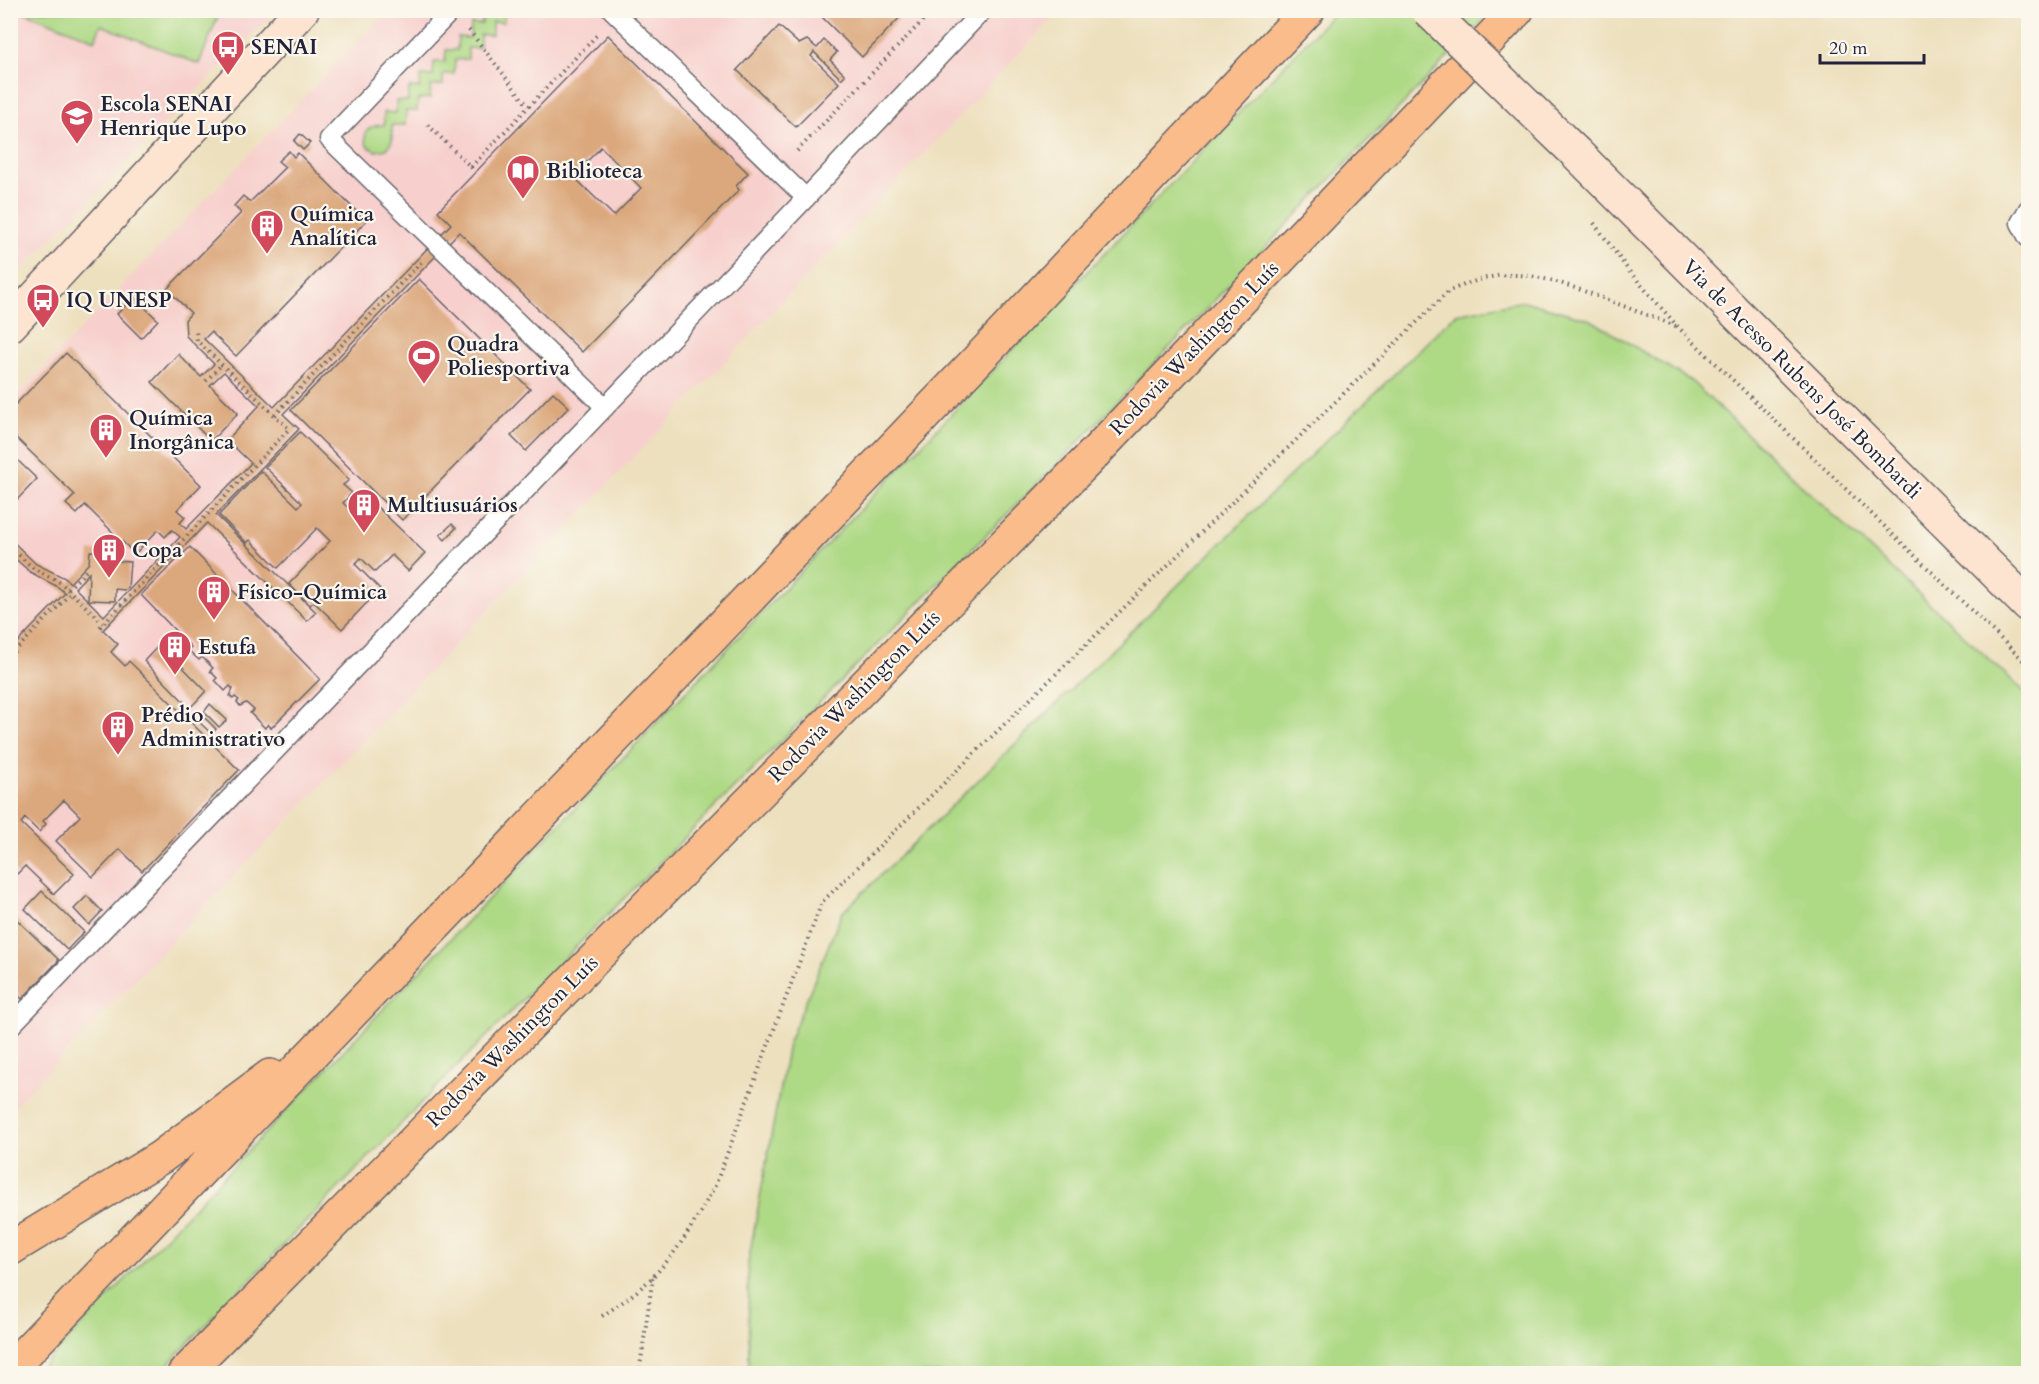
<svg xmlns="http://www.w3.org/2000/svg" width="2039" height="1384" font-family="Cardo,serif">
<rect width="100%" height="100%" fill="#fbf7ec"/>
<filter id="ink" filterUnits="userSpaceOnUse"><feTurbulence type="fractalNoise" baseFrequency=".0167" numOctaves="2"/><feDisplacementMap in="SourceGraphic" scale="12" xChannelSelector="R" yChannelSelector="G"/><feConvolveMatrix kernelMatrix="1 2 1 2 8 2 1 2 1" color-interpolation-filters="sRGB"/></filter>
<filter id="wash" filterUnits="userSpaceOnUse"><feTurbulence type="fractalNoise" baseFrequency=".008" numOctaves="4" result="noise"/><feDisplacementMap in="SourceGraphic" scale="24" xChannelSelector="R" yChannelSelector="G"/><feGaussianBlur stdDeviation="1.35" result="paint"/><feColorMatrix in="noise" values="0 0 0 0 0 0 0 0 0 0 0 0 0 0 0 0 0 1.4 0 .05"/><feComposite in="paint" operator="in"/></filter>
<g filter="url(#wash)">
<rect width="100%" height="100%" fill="#ede0be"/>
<g fill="#f7d0cd">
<path d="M11,11H276L11,280Z"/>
<path d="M387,11H1060L11,1110V401Z"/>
</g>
<g fill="#aed985" stroke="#687e60" stroke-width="1.5">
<path d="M22,11H220L199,64L101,25L95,40Z"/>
<path d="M494,11H504V22H492V35H480V48H468V59L455,60L454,74H443V85L431,86L430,98L418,99L417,111H406L405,125H392V141L387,149L376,151L367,146C361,130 370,125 384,125V112L396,113V101H408L409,88H420L421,76H433L434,62H445L446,50H457L458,37L470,38L471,24H482V12Z"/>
<path d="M1336,11H1492L1075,446L458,1065L159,1373L35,1374Z"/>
<path d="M1524,301L1591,320L1691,381L1803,487L2028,695V1373H749L748,1263L788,1044L842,913L1456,314Z"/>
</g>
<g id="blocks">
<g fill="#dba87d" fill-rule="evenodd">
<path d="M815,10H907L862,57Z"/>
<path d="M779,26L799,44L807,40L817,48L824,40L837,52L830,60L845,75L841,79L814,52L811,56L839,83L796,127L737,70Z"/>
<path d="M608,35L748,173L736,186L739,190L582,352L459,232L283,414L299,429L216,515L316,612L307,621L207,523L103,630L118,644L111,652L125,666L129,661L239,770L142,871L120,849L93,877L56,841L80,816L64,800L43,821L46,824L39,832L25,818L21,823L74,874L54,894L25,866L17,874L10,868V650L65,593L58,587L30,572L10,554V539L36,564L65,578L70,583L89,563L90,551L117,552L116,561L130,562L128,588L125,590L115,589V601L88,600L89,573L75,588L104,616L180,537L172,530L165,537L158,530L135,554L85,505L77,514L66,504L75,495L10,432V410L66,353L201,485L177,510L185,517L180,523L186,529L251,463L227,440L259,406L224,372L210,385L238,413L211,441L152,382L178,354L201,377L214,364L186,336L185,320L191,313L167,289L241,213L234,206L243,196L250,202L285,167L278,161L289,151L294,157L298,153L366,221L236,356L211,332L204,339L274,407L451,224L438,211ZM601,147L641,188L614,216L573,176Z"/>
<path d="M300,134L310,143L303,150L294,141Z"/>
<path d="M419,279L530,389L402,520L291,410Z"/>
<path d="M134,297L158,320L141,338L117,314Z"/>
<path d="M553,392L569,407L526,451L511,436Z"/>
<path d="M300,432L349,480L343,485L352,493L343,503L355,514L369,499L425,553L408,571L392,555L375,572L361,558L355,564L380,589L342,629L314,602L310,605L289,584L330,541L317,528L278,568L250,540L247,543L219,515L261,471L298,507L302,503L265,467Z"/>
<path d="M10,453L37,479L13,504L14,511L10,514Z"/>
<path d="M452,524L456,528L445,540L440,535Z"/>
<path d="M190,547L320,679L271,728L268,724L265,728L250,713L254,710L246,703L240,706L237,702L239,700L235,697L233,699L230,696L233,689L230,686L225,691L215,680L217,678L210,671L213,668L202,657L199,660L188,650L191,647L141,595Z"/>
<path d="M160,644L206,691L190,708L144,661Z"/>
<path d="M210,704L227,720L219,727L204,712Z"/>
<path d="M205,718L216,729L212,734L200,723Z"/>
<path d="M42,891L84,932L67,950L25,909Z"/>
<path d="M87,896L102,911L89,925L74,909Z"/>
<path d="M10,913L59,960L22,999L10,987Z"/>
</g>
</g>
</g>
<g filter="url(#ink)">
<use href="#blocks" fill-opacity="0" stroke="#696469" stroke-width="1.5"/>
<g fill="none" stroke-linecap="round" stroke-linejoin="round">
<g stroke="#696469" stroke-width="21">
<g id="service">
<path d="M452,10L329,139L605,407"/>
<path d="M612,10L806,198"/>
<path d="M2028,209L2020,223L2028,238"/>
<path d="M10,1027L806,198L983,10"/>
</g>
</g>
<g stroke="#696469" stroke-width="36">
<g id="secondary">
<path d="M1576,153L2028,605"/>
<path d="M10,325L302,10"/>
</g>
</g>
<g stroke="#696469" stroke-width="36">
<g id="motorway">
<path d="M10,1249L161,1157L270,1076"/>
<path d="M10,1369L988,349L1308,10"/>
<path d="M184,1374L1086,462L1517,10"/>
</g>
</g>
<g stroke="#696469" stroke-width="4" stroke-dasharray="1.5 4.5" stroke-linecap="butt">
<path d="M469,30L528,106"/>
<path d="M428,125L476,172"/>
<path d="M797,151L933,10"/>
<path d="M471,167L599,33"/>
<path d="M1594,223L1629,271L1678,327L2028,665"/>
<path d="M206,381L222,364"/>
<path d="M275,415L421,262"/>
<path d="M10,547L33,568L61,583L103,623"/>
<path d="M68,589L89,568"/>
<path d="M100,627L289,429L197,341L196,331"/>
<path d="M10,656L72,592"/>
<path d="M602,1316C614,1308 626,1300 637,1291C672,1263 694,1224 715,1186L822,902L1449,291C1470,282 1492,274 1516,275C1546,276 1572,287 1600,297C1626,307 1652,317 1678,327"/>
<path d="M639,1374L653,1276"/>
</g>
<use href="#service" stroke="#fff" stroke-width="18"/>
<use href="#secondary" stroke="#fde4d1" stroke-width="33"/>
<use href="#motorway" stroke="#fabc8b" stroke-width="33"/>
<g stroke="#696469" stroke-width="36" stroke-linecap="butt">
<path id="secondary-bridge" d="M1428,10L1576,153"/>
</g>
<use href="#secondary-bridge" stroke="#fde4d1" stroke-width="33"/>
</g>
</g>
<defs>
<g id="bus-pin" transform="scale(1.725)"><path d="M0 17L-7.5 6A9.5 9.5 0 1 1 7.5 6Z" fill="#d1495b" stroke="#fbf7ec"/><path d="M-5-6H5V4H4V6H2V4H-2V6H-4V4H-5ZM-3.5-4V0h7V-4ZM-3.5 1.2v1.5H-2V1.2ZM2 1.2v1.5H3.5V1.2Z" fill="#fff"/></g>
<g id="university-pin" transform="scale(1.725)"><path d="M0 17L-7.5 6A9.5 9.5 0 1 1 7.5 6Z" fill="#d1495b" stroke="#fbf7ec"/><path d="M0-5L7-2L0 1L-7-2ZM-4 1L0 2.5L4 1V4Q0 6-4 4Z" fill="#fff"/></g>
<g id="library-pin" transform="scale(1.725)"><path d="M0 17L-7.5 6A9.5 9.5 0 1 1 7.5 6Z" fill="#d1495b" stroke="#fbf7ec"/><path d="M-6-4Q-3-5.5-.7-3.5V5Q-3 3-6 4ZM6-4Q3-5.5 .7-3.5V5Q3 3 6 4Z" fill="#fff"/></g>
<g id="building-pin" transform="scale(1.725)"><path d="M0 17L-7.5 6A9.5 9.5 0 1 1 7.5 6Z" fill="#d1495b" stroke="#fbf7ec"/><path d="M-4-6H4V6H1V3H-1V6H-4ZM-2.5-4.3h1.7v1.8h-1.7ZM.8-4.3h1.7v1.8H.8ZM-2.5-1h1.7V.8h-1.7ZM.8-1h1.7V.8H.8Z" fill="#fff"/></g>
<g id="stadium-pin" transform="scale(1.725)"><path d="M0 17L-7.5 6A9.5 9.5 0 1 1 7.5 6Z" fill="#d1495b" stroke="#fbf7ec"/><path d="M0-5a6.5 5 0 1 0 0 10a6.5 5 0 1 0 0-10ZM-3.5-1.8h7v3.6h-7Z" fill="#fff"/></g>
</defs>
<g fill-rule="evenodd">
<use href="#bus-pin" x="228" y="47"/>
<use href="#university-pin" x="77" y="116"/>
<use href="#library-pin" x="523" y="171"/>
<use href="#building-pin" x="267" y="226"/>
<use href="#bus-pin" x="43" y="300"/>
<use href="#stadium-pin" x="424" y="356"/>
<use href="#building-pin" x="106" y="430"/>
<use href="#building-pin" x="364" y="505"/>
<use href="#building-pin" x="109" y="550"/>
<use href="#building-pin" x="214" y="592"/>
<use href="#building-pin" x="175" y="647"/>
<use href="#building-pin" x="118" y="727"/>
</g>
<g text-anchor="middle" stroke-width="4.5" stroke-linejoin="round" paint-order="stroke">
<g font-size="21" font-weight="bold" fill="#22223b" stroke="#fbf7ec" text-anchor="start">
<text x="251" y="54">SENAI</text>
<text x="100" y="111">Escola SENAI<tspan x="100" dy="24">Henrique Lupo</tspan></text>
<text x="546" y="178">Biblioteca</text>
<text x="290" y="221">Química<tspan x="290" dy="24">Analítica</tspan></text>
<text x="66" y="307">IQ UNESP</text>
<text x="447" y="351">Quadra<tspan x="447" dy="24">Poliesportiva</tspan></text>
<text x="129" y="425">Química<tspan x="129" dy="24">Inorgânica</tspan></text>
<text x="387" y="512">Multiusuários</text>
<text x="132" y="557">Copa</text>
<text x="237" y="599">Físico-Química</text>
<text x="198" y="654">Estufa</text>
<text x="141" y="722">Prédio<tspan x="141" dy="24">Administrativo</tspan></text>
</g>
<g font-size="21" fill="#22223b" stroke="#fbf7ec">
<text transform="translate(1194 348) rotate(-46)" y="7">Rodovia Washington Luís</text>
<text transform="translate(1802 379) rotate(45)" y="7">Via de Acesso Rubens José Bombardi</text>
<text transform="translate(854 696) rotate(-45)" y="7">Rodovia Washington Luís</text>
<text transform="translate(512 1041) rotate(-45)" y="7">Rodovia Washington Luís</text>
</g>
</g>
<rect width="2039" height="1384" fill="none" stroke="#fbf7ec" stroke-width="36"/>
<path d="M1820 54v9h104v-9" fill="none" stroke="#22223b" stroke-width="3"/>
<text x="1829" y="54" font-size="18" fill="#22223b" stroke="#fbf7ec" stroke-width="4.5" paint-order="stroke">20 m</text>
</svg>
